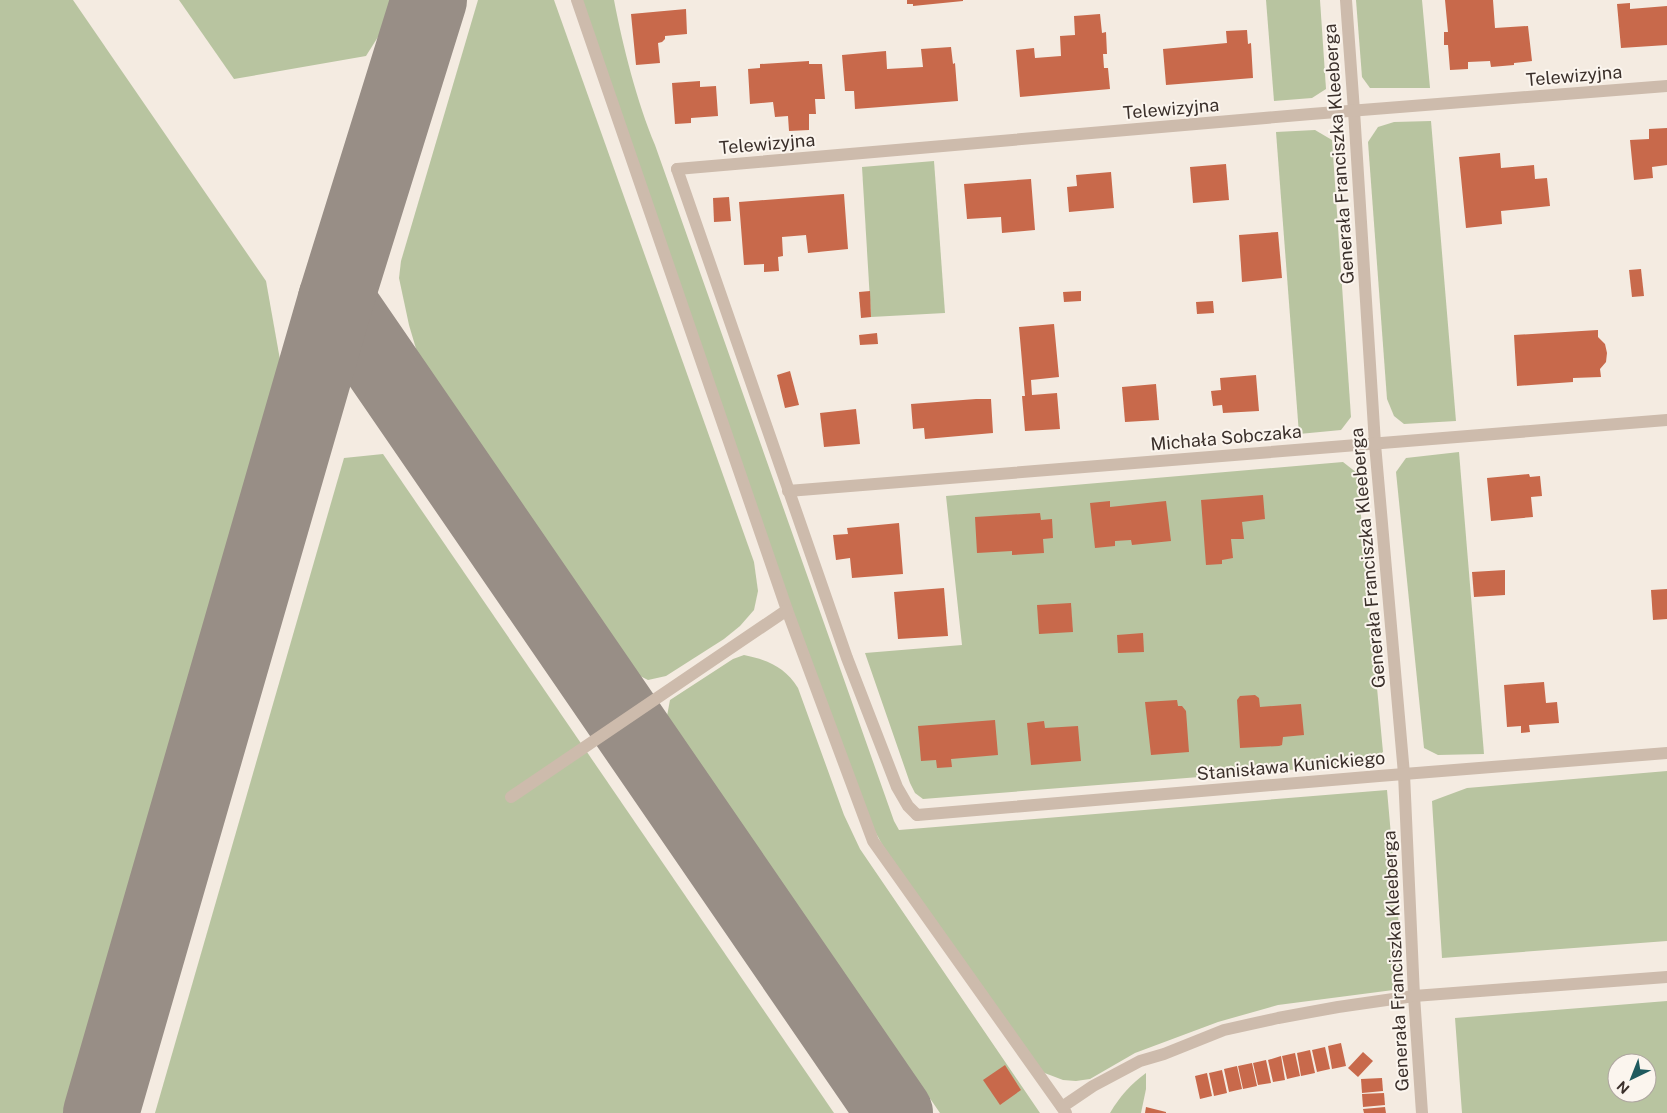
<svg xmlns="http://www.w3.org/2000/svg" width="1667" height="1113" font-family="'Public Sans',sans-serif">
<rect width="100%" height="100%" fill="#f4ebe1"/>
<g fill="#b8c4a0" fill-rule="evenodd">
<path d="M0,0H73L266,281L282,371L64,1113H0Z"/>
<path d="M179,0H392L383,29L366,56L234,79Z"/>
<path d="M478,0H554L754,562L758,591L754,610L740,626L724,639L666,676L648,680L634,673L417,352L409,325L399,278L401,261Z"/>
<path d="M581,0H614C623,47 637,102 655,145L894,821L899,830L1387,790L1402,960L1401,989L1278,1005L1218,1022L1135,1053L1090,1079L1076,1081L1063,1080L1042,1072L883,846L872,826L820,690Z"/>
<path d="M1266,0H1320L1326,89L1312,98L1274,101Z"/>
<path d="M1356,0H1422L1430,88H1370L1362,77Z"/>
<path d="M1431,121L1456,421L1404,424L1394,416L1387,399L1368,142L1378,127L1394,122Z"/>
<path d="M1315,130L1332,140L1351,417L1341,430L1299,434L1276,132Z"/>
<path d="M934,161L945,313L871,317L862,167Z"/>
<path d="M1459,452L1484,754L1438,755L1424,748L1396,472L1406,458Z"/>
<path d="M383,454L834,1113H155L344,458Z"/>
<path d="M1343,462L1357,473L1383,752L1366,763L1325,767L923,799L915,793L910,783L865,653L962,645L946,496Z"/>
<path d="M744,655C768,660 785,667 798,688L844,815L860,849L1040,1113H940L667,716L670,700L733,659Z"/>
<path d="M1667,771V941L1442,958L1432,801L1467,788Z"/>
<path d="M1667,1001V1113H1462L1455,1018ZM1617,1063H1647V1093H1617Z"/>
<path d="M1146,1073V1089L1141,1113H1110C1120,1096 1131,1084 1146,1073Z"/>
</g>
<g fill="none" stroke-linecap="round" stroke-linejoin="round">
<g stroke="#988e86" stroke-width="76">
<path d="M336,299L895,1113"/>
<path d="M101,1113L336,299L429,0"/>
</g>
</g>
<g fill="#c8694b">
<path d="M907,0H963V1L913,6V4H907Z"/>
<path d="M1445,0H1493L1495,28L1528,26L1532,61L1514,63V65L1491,67L1490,61L1468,62V69L1450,70L1448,45H1444V32H1448Z"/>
<path d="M1630,3V9L1667,6V45L1621,48L1617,4Z"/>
<path d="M686,9L687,34L665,36V39L662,42L658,43L660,63L636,65L631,14Z"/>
<path d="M1100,14L1102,33L1106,32L1107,54H1103L1104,68H1108L1110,89L1020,97L1016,50L1034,48L1035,58L1061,56L1060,36L1075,35L1074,16Z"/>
<path d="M1247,30L1248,44L1251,43L1253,78L1166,85L1163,49L1227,43L1226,31Z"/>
<path d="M951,47L953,64L955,63L958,101L855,109L854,91H845L842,55L886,51L887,69L923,67L921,49Z"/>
<path d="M809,61V64H822L825,99H815L816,114H809V130L789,131L788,116L775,117L773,102L750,104L748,69L760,68V64Z"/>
<path d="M700,81V87L716,86L718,116L691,118V123L675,124L672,83Z"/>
<path d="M1667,128V165L1652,167L1653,178L1634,180L1630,140L1649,139V129Z"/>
<path d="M1500,153L1501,168L1534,165L1535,179L1547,178L1550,206L1501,211L1502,224L1466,228L1459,157Z"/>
<path d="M1226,164L1229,200L1193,203L1190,167Z"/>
<path d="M1111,172L1114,208L1069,212L1067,187L1077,186L1076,175Z"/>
<path d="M1031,179L1035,230L1002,233L1001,217L967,219L964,184Z"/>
<path d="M844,194L848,249L808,253L806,235L782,237L783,256L778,257L779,271L764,272V264L744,265L739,202Z"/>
<path d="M729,197L731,221L714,222L713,198Z"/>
<path d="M1278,232L1282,278L1242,282L1239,235Z"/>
<path d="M1641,269L1644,296L1632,297L1629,270Z"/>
<path d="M870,291L871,317L861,318L859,292Z"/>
<path d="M1081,291V301L1064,302L1063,292Z"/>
<path d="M1213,301L1214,313L1197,314L1196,302Z"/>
<path d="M1054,324L1059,377L1031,380L1032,395L1057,393L1060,429L1025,431L1022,396H1025L1019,327Z"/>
<path d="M1598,330V337L1605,344L1607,353L1606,362L1600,369L1601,377L1573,378V382L1517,386L1514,335Z"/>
<path d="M877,333L878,344L860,345L859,335Z"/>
<path d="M790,371L799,405L785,408L777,375Z"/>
<path d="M1256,375L1259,411L1223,413L1222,405L1213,406L1211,391L1221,390L1220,378Z"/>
<path d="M1156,384L1159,420L1125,422L1122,387Z"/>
<path d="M976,399H991L993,433L925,439L924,428L913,429L911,404Z"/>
<path d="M856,409L860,444L824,447L820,413Z"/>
<path d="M1529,474L1530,477L1540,476L1542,496L1531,497L1533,517L1491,521L1487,478Z"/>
<path d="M1263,495L1265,519L1242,522L1244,539H1231L1233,558L1222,560V564L1206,565L1201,500Z"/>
<path d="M1110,501V507L1166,501L1171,541L1132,545L1131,540L1115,541V546L1095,548L1090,503Z"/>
<path d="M1040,513L1041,520L1052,519L1053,538L1043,539L1044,553L1012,555V551L977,553L975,517Z"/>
<path d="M899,523L903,574L852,578L850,558L836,560L833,535L848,534L847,528Z"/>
<path d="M1505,570V595L1474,597L1472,572Z"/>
<path d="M944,588L948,636L898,639L894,592Z"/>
<path d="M1667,589V619L1653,620L1651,590Z"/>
<path d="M1071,603L1073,632L1039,634L1037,605Z"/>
<path d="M1143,633L1144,652L1118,653L1117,635Z"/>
<path d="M1544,682L1546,703L1557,702L1559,723L1529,725L1530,732L1521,733V726L1507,727L1504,685Z"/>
<path d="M1255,695L1259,698L1260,707L1301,704L1304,735L1283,737L1282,745L1279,746L1240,748L1237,700L1240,696Z"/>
<path d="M1177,700L1178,706H1182L1186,711L1189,752L1151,755L1145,702Z"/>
<path d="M995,720L998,755L951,759L952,767L937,768L936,760L921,761L918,726Z"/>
<path d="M1044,721L1045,728L1078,726L1081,761L1031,765L1027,723Z"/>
<path d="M1341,1043L1346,1066L1332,1069L1328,1046Z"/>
<path d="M1325,1047L1330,1069L1317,1072L1312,1050Z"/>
<path d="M1310,1050L1315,1073L1301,1076L1297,1053Z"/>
<path d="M1363,1052L1373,1061L1358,1077L1348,1068Z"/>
<path d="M1295,1053L1300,1076L1287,1079L1282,1056Z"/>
<path d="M1281,1056L1285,1080L1273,1082L1268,1060Z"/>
<path d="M1266,1060L1271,1083L1258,1085L1253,1063Z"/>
<path d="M1252,1063L1257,1086L1243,1089L1238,1066Z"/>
<path d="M1005,1065L1021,1090L1000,1105L983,1080Z"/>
<path d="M1237,1066L1242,1089L1229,1092L1224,1069Z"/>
<path d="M1222,1070L1227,1093L1214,1096L1209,1073Z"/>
<path d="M1207,1073L1212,1096L1200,1099L1195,1076Z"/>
<path d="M1382,1078L1383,1091L1362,1093L1361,1079Z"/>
<path d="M1384,1093L1385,1105L1363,1107L1362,1094Z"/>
<path d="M1146,1107L1166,1112V1113H1145Z"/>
<path d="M1385,1107L1386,1113H1364L1363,1109Z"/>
</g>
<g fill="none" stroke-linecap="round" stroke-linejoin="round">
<g stroke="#cdbbac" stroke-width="12">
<path d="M577,0L787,610L873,841L1066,1113"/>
<path d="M677,169L847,658L897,787L908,806L917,815"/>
<path d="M511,797L787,610"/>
<path d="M1062,1107L1093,1086L1140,1061L1164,1054L1224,1030L1278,1018L1338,1007L1414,996"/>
</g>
<g stroke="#cdbbac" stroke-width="12">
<path d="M1346,0L1354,111L1375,444L1404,774L1414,996L1422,1113"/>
<path d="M677,169L1311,114L1667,86"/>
<path d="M788,491L1667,420"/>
<path d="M917,815L1379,776L1667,753"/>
<path d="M1414,996L1667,977"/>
</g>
</g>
<g text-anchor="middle" stroke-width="4" stroke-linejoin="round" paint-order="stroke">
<g font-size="18" fill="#3b302b" stroke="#fbf5ee">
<text transform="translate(1574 76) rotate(-5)" y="6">Telewizyjna</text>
<text transform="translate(1171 109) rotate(-5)" y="6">Telewizyjna</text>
<text transform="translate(767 144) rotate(-5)" y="6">Telewizyjna</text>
<text transform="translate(1339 154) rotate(-94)" y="6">Generała Franciszka Kleeberga</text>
<text transform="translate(1226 438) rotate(-5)" y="6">Michała Sobczaka</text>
<text transform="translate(1368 558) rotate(-95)" y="6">Generała Franciszka Kleeberga</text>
<text transform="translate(1291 766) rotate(-5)" y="6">Stanisława Kunickiego</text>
<text transform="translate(1396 961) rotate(-93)" y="6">Generała Franciszka Kleeberga</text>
</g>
</g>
<g transform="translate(1632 1078) rotate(223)"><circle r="24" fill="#fbf5ee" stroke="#aea6a0"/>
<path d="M0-4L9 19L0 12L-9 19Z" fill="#1f5a5e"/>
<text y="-8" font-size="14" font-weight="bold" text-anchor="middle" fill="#3b302b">N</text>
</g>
</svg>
